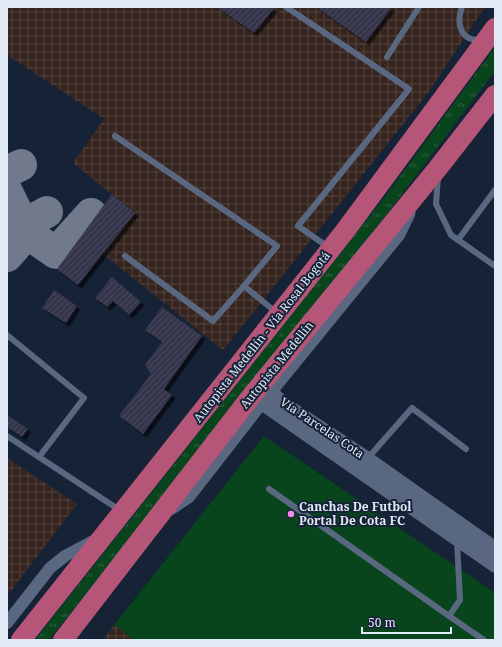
<svg xmlns="http://www.w3.org/2000/svg" width="502" height="647" font-family="'Noto Serif',serif">
<defs>
<pattern id="industrial-grid" width="8" height="8" patternUnits="userSpaceOnUse"><rect width="8" height="8" fill="#36241f"/><path d="M0 4h8M4 0v8" fill="none" stroke="#534440"/></pattern>
<pattern id="grass-tufts" width="24" height="20" patternUnits="userSpaceOnUse"><rect width="24" height="20" fill="#08441c"/><path d="M3 7l-1-3M5 7V3M7 7l1-3M15 17l-1-3M17 17v-4M19 17l1-3" fill="none" stroke="#2c5f3e"/></pattern>
<pattern id="building-hatch" width="6" height="6" patternUnits="userSpaceOnUse"><rect width="6" height="6" fill="#36344c"/><path d="M-1 1l2-2M0 6l6-6M5 7l2-2" fill="none" stroke="#49485e"/></pattern>
<filter id="shadow"><feDropShadow dx="3.5" dy="3.5" stdDeviation="0" flood-color="#0009"/></filter>
</defs>
<rect width="100%" height="100%" fill="#162236"/>
<g fill="url(#industrial-grid)">
<path d="M7,7H485L428,93L223,350L103,254L135,213L73,163L104,119L7,55Z"/>
<path d="M7,458L77,504L7,596Z"/>
<path d="M114,625L135,640H103Z"/>
</g>
<path fill="url(#grass-tufts)" d="M495,47V71L397,201L49,640H35L387,194Z"/>
<path fill="#08441c" d="M264,436L495,593V640H135L114,625Z"/>
<g fill="none" stroke-linecap="round" stroke-linejoin="round">
<g stroke="#707a8c" stroke-width="32">
<path d="M7,172L21,165"/>
<path d="M7,192L27,233L56,253L91,214"/>
<path d="M23,225L47,212"/>
<path d="M7,256L27,233"/>
</g>
</g>
<g fill="url(#building-hatch)" filter="url(#shadow)">
<path d="M217,7H275L254,33Z"/>
<path d="M316,7H392L366,42Z"/>
<path d="M112,194L135,213L78,285L57,269Z"/>
<path d="M112,277L141,302L129,315L113,301L107,307L95,298Z"/>
<path d="M54,290L77,306L66,323L42,308Z"/>
<path d="M162,307L202,336L164,389L172,395L143,434L119,416L151,374L145,365L162,342L145,330Z"/>
<path d="M7,415L28,429L22,437L7,427Z"/>
</g>
<g fill="none" stroke-linecap="round" stroke-linejoin="round">
<g stroke="#596880" stroke-width="6">
<path d="M286,7L409,89L298,226L328,247"/>
<path d="M462,7C456,23 460,41 480,40"/>
<path d="M387,57L419,7"/>
<path d="M115,136L277,246L244,286L277,313"/>
<path d="M438,177L436,204L451,235L495,266"/>
<path d="M458,240L495,190"/>
<path d="M125,256L213,321L244,286"/>
<path d="M7,335L84,398L39,457"/>
<path d="M7,436L121,511"/>
<path d="M367,459L412,408L466,449"/>
<path d="M269,489L449,616L460,600L457,541"/>
<path d="M449,616L484,640"/>
</g>
<path stroke="#596880" stroke-width="12" d="M7,623L50,568L65,556L95,540"/>
<g stroke="#596880" stroke-width="15">
<path d="M408,213L398,234L270,391L282,403L367,459L495,549"/>
<path d="M170,508L188,496L261,402L495,565"/>
</g>
<g stroke="#b55679" stroke-width="20">
<path d="M21,640L345,231L495,28"/>
<path d="M63,640L249,399L438,168L495,95"/>
</g>
</g>
<circle fill="#f589ef" stroke="#162236" stroke-width="1.5" cx="291" cy="514" r="4"/>
<g text-anchor="middle" stroke-width="4" stroke-linejoin="round" paint-order="stroke">
<g font-size="12" fill="#e2eaf8" stroke="#162236">
<text transform="translate(262 337) rotate(-52)" y="4">Autopista Medellín - Vía Rosal Bogotá</text>
<text transform="translate(277 365) rotate(-51)" y="4">Autopista Medellín</text>
<text transform="translate(322 428) rotate(34)" y="4">Vía Parcelas Cota</text>
</g>
<g font-size="12" font-weight="bold" fill="#e2eaf8" stroke="#162236" text-anchor="start">
<text x="299" y="511">Canchas De Futbol<tspan x="299" dy="14">Portal De Cota FC</tspan></text>
</g>
</g>
<rect width="502" height="647" fill="none" stroke="#e2eaf8" stroke-width="16"/>
<path d="M362 627v6h89v-6" fill="none" stroke="#e2eaf8" stroke-width="2"/>
<text x="368" y="627" font-size="12" fill="#e2eaf8" stroke="#162236" stroke-width="3" paint-order="stroke">50 m</text>
</svg>
